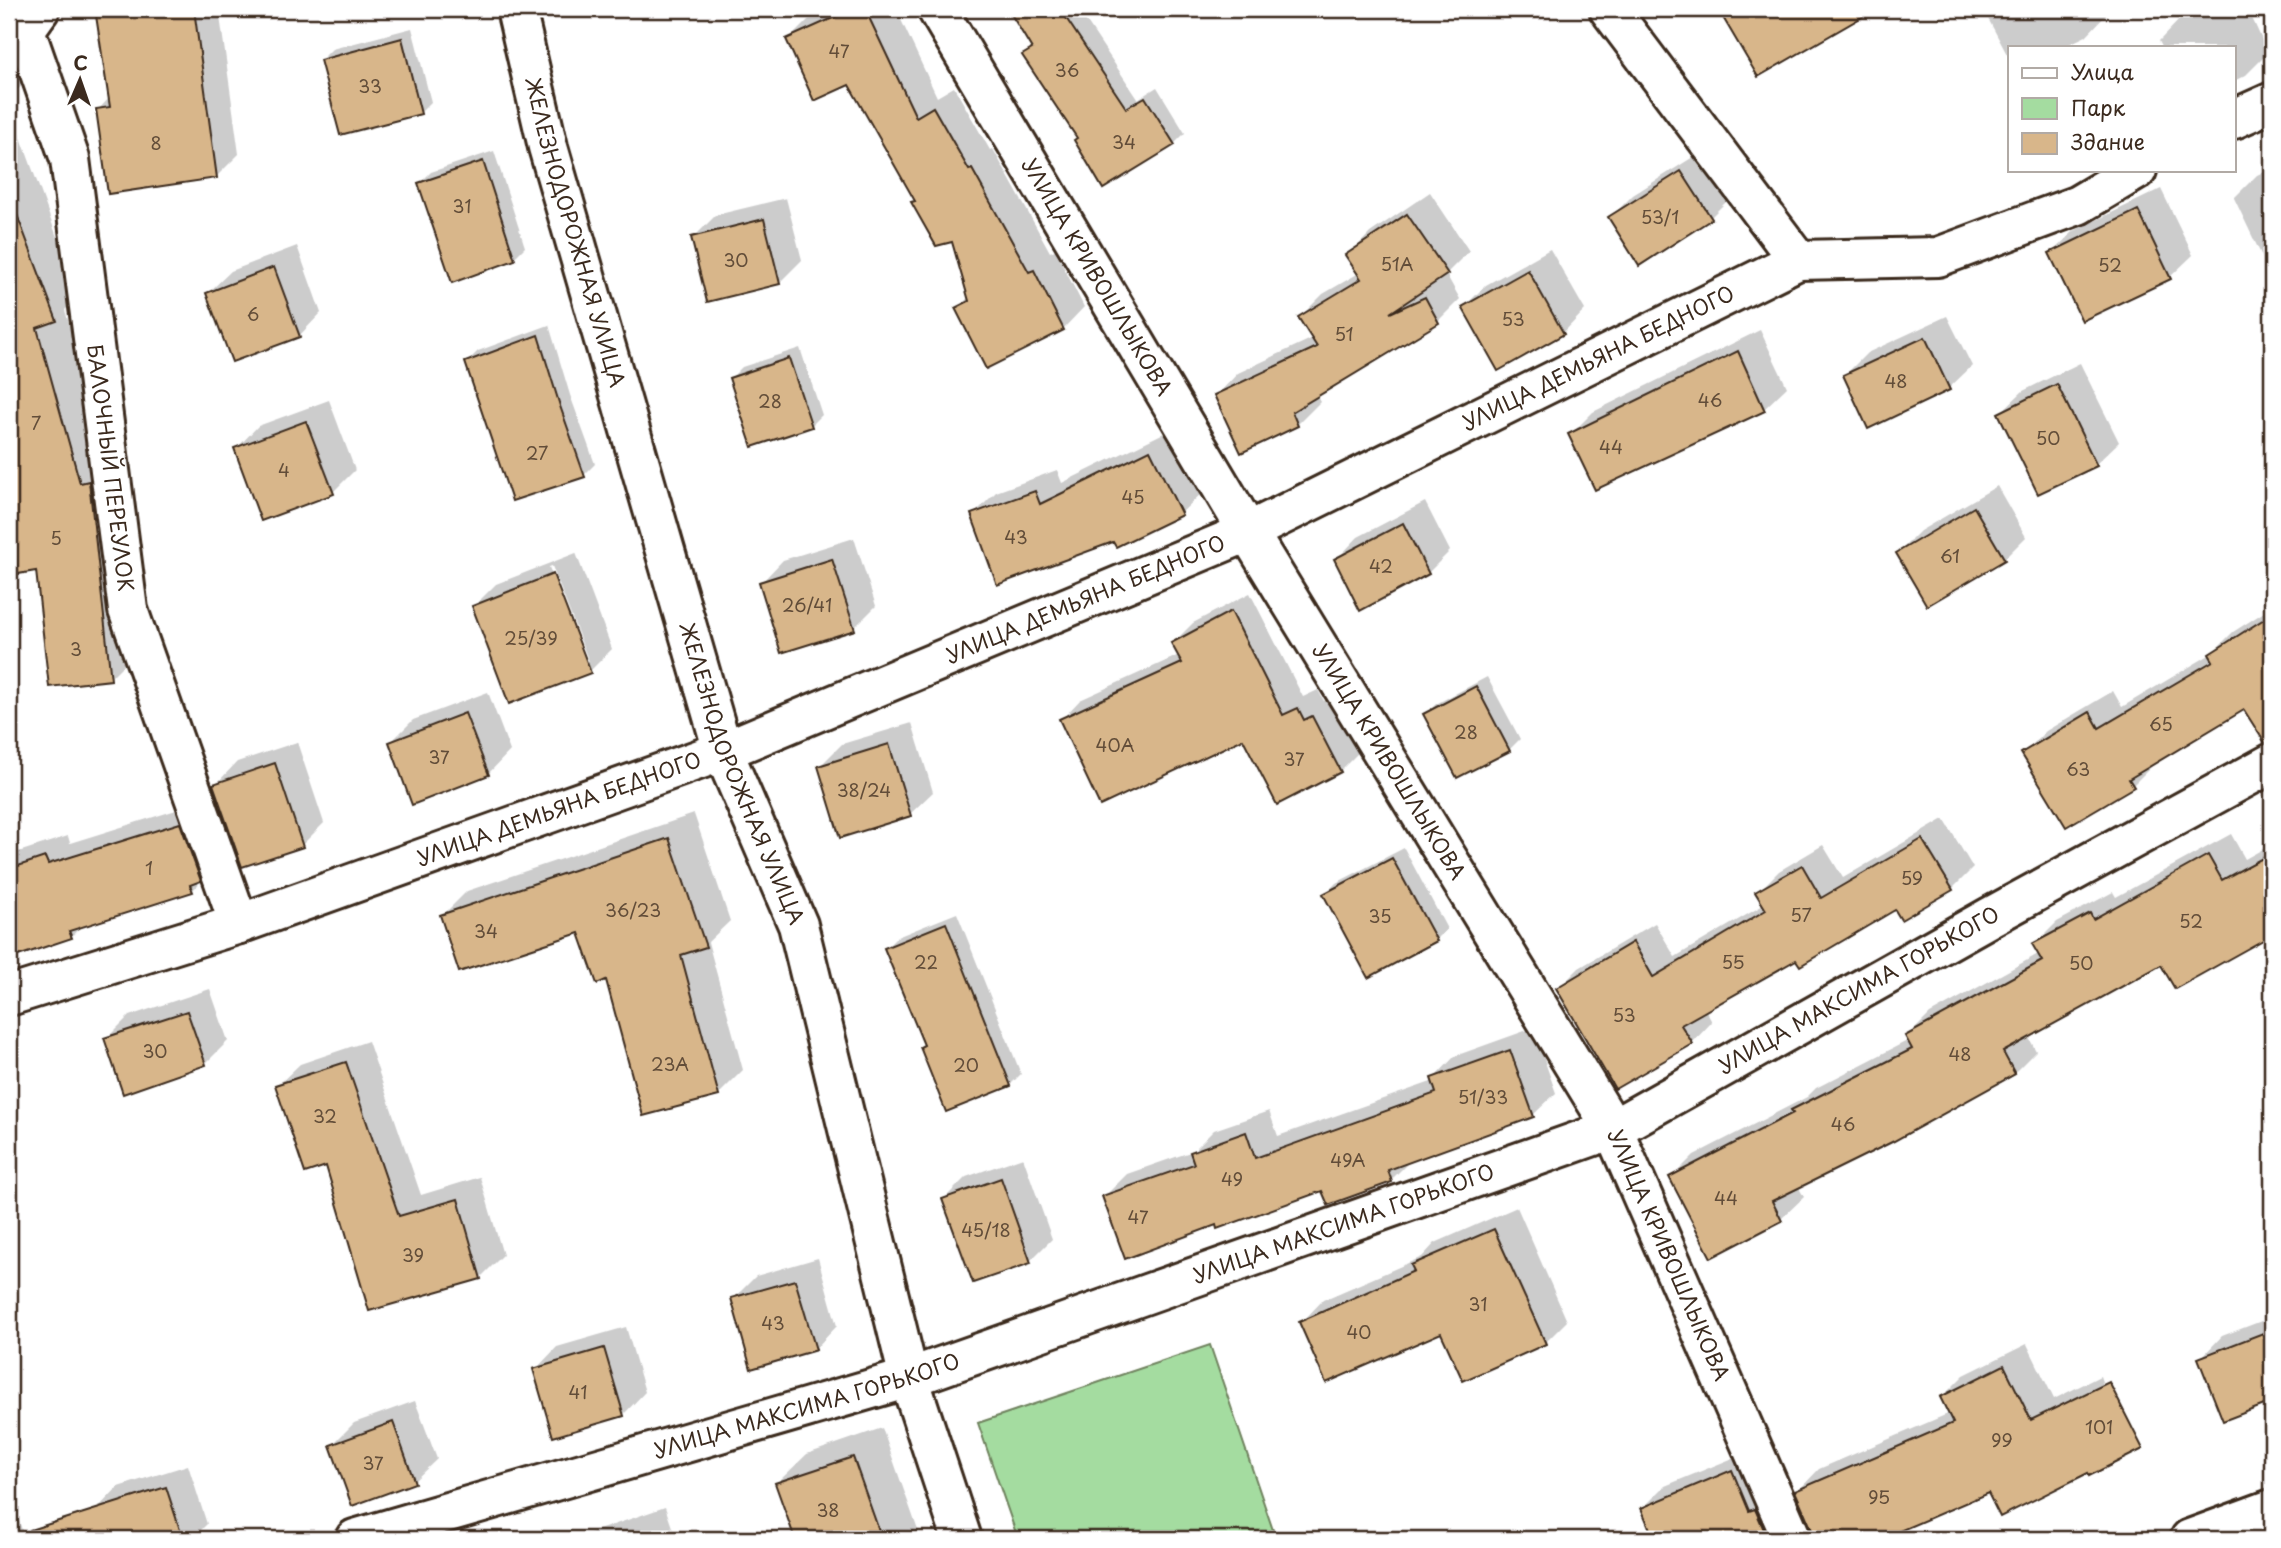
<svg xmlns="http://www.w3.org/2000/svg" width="2281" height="1548" font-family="'Playpen Sans',sans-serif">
<rect width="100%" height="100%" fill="#fff"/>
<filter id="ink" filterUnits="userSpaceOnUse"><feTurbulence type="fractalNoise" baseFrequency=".0143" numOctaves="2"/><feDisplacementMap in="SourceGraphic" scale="14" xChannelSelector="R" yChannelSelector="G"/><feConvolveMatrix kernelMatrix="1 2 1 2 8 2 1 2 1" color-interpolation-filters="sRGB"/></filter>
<g filter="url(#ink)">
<path fill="#a4dca0" stroke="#70835f" stroke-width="2" d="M1210,1345L1276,1539H1018L978,1423Z"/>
<g fill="#0003" fill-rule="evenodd">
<path d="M96,9H219L239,154L216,177L98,110L110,97Z"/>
<path d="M831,9H896L937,97L954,87L990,150L993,149L1050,252L1055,250L1084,307L1063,329L957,309L969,297L953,240L916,200L849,83L788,40L809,19Z"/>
<path d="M1010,9H1078L1138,99L1157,87L1185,133L1174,144L1024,56L1033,47Z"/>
<path d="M1725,9H1850L1851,11L1722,12Z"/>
<path d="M1983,9H2106L2108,13L2086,36L2063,47H2010V60Z"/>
<path d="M2201,9H2248L2268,53L2246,75L2234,81V47H2162L2159,41L2181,18Z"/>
<path d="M412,28L431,102L420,113L321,60L332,49Z"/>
<path d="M9,47L23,84L9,99Z"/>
<path d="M14,118L57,237L61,235L82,293L65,310L106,457L136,652L110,678L37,569L20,572L9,509V120Z"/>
<path d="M1704,150L1733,195L1711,217L1640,263L1611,217L1633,195Z"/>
<path d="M494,151L525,247L514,258L420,183L431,172Z"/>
<path d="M2272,168V265L2267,267L2234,198L2257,175Z"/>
<path d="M2161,189L2193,255L2170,277L2051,253L2074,231Z"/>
<path d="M1430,192L1469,251L1446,274L1460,299L1437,322L1316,395L1320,402L1297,425L1242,451L1216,396L1238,373L1313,338L1300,317L1323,294L1359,273L1348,256L1370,233Z"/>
<path d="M786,198L802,260L779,283L693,238L716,215Z"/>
<path d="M297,246L321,313L299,336L208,293L231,271Z"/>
<path d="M1550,249L1585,310L1563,333L1464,307L1486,285Z"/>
<path d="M1947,316L1972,366L1949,388L1869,427L1845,375L1867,353Z"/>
<path d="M549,325L570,395L595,464L584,475L467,362L478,351Z"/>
<path d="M1760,330L1787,387L1764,409L1596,488L1571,434L1593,412Z"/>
<path d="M800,348L822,415L811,426L731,378L742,367Z"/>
<path d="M2080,363L2119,442L2096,464L2039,492L2000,413L2023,391Z"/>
<path d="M329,400L355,470L333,492L236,449L258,426Z"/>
<path d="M1172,429L1204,491L1181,513L1116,545L1114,540L973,515L996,492L1057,470L1062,483Z"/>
<path d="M1997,486L2026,537L2004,559L1898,553L1920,531Z"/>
<path d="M1425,502L1450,551L1428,573L1336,560L1358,537Z"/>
<path d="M854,538L876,606L854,628L761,583L783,560Z"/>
<path d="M576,553L612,649L590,671L474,606L496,584ZM552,566L589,662H585L549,567Z"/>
<path d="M1250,593L1303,697L1318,690L1324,701L1331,698L1359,752L1340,771L1244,737L1061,720L1080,700L1179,655L1173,643L1193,623Z"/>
<path d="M2272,607V696L2248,712L2245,708L2155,763L2133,785L2024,753L2046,731L2113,691L2122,707L2211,654L2233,632Z"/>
<path d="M1487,677L1520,739L1509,750L1425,715L1436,704Z"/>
<path d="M488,692L510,751L488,774L391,742L413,720Z"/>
<path d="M912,723L933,792L910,814L820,766L842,744Z"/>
<path d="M297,742L324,823L302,845L215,785L237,762Z"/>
<path d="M202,802L214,868L192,891L83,924L71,937L9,957V855L68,836L70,843Z"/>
<path d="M694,814L730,921L708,942L743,1070L718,1095L607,978L581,931L442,916L467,891Z"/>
<path d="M1944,819L1973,868L1952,889L1896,908L1796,957L1705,1009L1712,1022L1692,1043L1558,989L1579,968L1655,923L1675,957L1765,904L1758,892L1779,871L1823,845L1843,878Z"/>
<path d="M2231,834L2245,859L2272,844V933L2175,987L2162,963L2028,1036L2036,1051L2014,1073L1798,1186L1804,1197L1781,1219L1712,1255L1671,1178L1694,1155L1807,1097L1816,1088L1909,1040L1907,1037L1930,1014L2040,953L2035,944L2057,922L2113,892L2116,897Z"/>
<path d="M1404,848L1447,929L1436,940L1325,894L1336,883Z"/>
<path d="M957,913L1021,1074L1010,1085L925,1044L886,948L897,937Z"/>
<path d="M210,989L228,1041L205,1064L106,1039L129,1016Z"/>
<path d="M1533,1028L1556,1093L1533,1115L1412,1159L1391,1180L1323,1188L1217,1223L1104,1197L1127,1174L1193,1151L1214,1130L1269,1111L1278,1136L1434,1081L1433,1079L1455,1056Z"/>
<path d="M368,1041L421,1195L480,1177L503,1255L480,1278L327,1163L277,1086L300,1064Z"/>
<path d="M1023,1157L1052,1239L1030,1261L944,1199L966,1177Z"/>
<path d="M1517,1207L1567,1321L1545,1343L1442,1330L1301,1323L1323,1300L1422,1257L1435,1243Z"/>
<path d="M818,1258L837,1326L815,1349L733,1299L756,1276Z"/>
<path d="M2272,1317V1400L2224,1419L2200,1359L2222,1336Z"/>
<path d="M626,1327L645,1392L623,1415L535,1370L557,1347Z"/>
<path d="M2027,1344L2054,1399L2100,1376L2123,1442L1988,1490L1877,1539H1656L1643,1508L1665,1486L1755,1449L1802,1535L1815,1539L1814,1530L1797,1492L1819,1469L1950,1413L1942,1397L1964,1375Z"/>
<path d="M415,1401L437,1459L414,1481L353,1503L332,1445L354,1423Z"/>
<path d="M882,1428L921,1539H797L777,1483L807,1454Z"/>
<path d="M188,1465L207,1524L192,1539H105L96,1510L118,1487Z"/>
<path d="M665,1507L676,1539H582L587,1534Z"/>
<path d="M19,1521L25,1539H9V1525Z"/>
</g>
<g fill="#d8b68a" stroke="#3b2a1e" stroke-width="2">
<path d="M95,9H194L217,178L108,194L96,109L110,107Z"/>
<path d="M853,9H865L916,117L933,107L969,170L972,169L1029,272L1034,270L1064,330L986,369L955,308L969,301L952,242L936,246L911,202L915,201L849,85L814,101L786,39Z"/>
<path d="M1008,9H1060L1126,108L1145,97L1175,145L1103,189L1074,140L1077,138L1022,55L1032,49Z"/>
<path d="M1718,9H1876L1758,77Z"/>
<path d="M402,38L421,114L340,135L320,60Z"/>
<path d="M483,161L515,260L452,283L418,183Z"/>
<path d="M1681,171L1712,219L1639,266L1608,217Z"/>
<path d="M13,204L57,321L37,328L80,483L89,481L111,680L49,687L36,571L18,574L9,519V205Z"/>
<path d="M2138,210L2171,279L2082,321L2049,253Z"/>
<path d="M1407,214L1448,274L1390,313L1425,297L1439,323L1292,412L1298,426L1241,453L1214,395L1317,347L1298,317L1361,279L1345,255Z"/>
<path d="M764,219L780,284L707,302L691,237Z"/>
<path d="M274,267L300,337L232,362L206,293Z"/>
<path d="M1528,270L1564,334L1498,371L1462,307Z"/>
<path d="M538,335L560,406L585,477L512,501L465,362Z"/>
<path d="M1925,337L1950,390L1868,429L1843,375Z"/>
<path d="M1738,351L1765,411L1595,490L1568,434Z"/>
<path d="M789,358L812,427L752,447L729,378Z"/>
<path d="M2057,384L2097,466L2038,494L1998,413Z"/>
<path d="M306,421L334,494L261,521L234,448Z"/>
<path d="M1150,450L1182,515L1116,547L1113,542L997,585L971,514L1035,491L1040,504Z"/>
<path d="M1974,507L2005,560L1927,606L1896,553Z"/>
<path d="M1403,523L1429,574L1360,611L1334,559Z"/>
<path d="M832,559L855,630L781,653L759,582Z"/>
<path d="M553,574L591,673L509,704L472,606Z"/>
<path d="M1231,611L1283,715L1298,708L1304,720L1312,716L1341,772L1277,805L1243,739L1100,806L1059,719L1182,663L1171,643Z"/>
<path d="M2272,614V741L2265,743L2244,710L2129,779L2134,787L2066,827L2021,753L2090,712L2099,728L2213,661L2209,654Z"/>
<path d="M1476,686L1510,751L1457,778L1423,714Z"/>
<path d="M465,713L489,775L412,805L389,742Z"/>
<path d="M889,744L911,816L840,838L818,766Z"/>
<path d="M275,763L303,847L242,867L213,784Z"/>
<path d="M180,823L201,881L190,885L193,892L69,931L72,938L9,959V869L45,857L48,864Z"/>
<path d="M669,838L706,947L681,955L719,1096L643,1116L606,980L597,984L579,933L459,972L440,915Z"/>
<path d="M1922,839L1953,890L1901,920L1895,910L1800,966L1796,960L1681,1025L1693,1044L1615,1089L1556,988L1633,942L1653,977L1766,910L1755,892L1802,865L1821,898Z"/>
<path d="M2272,853V935L2175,989L2161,965L2003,1052L2015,1074L1894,1141L1772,1201L1782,1221L1711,1258L1669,1177L1793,1113L1791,1110L1912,1049L1905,1036L2042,961L2032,944L2090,913L2093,919L2208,855L2222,880Z"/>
<path d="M1392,858L1437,941L1368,978L1323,894Z"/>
<path d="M946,923L1011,1086L946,1112L920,1047L924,1045L884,948Z"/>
<path d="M187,1011L206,1065L123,1094L104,1038Z"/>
<path d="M1510,1050L1534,1117L1388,1170L1392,1182L1328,1205L1322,1191L1217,1229L1216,1225L1125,1259L1102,1196L1194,1164L1190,1152L1246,1132L1255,1158L1436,1093L1431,1078Z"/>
<path d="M346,1062L399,1216L458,1199L481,1279L369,1311L326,1166L305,1173L275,1085Z"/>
<path d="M1001,1178L1031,1263L973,1283L942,1199Z"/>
<path d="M1494,1229L1546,1344L1463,1381L1441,1333L1326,1383L1299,1322L1414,1271L1411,1265Z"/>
<path d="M795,1280L816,1350L751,1369L731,1298Z"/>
<path d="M2263,1333L2272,1357V1402L2223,1421L2198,1358Z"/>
<path d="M604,1348L624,1416L553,1437L533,1369Z"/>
<path d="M2004,1365L2031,1420L2109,1382L2143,1449L2089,1476L2088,1473L2000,1517L1988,1493L1881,1539H1813L1812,1530L1795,1491L1953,1423L1940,1397Z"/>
<path d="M393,1422L415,1483L352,1506L330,1445Z"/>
<path d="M853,1457L882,1539H795L775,1483Z"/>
<path d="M1732,1470L1749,1511L1755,1509L1768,1539H1654L1641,1508Z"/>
<path d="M166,1487L183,1539H31L30,1530Z"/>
</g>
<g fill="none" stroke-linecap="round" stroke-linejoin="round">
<g stroke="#3b2a1e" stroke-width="44">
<g id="minor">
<path id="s1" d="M40,9L25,30L70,159L128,610L239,924"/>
<path id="s2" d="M516,9L548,147L723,751L798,925L909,1378L962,1539"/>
<path id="s3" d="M937,9L1248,532L1613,1129L1792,1539"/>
<path d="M1609,9L1798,260"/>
<path d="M2234,119L2272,102"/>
<path id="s4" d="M9,996L239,924L723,751L1248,532L1798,260L1938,257L2078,205L2137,170"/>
<path id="s5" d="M355,1539L909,1378L1613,1129L1990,917L2272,763"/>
</g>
</g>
<g stroke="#3b2a1e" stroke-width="44">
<path id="secondary" d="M2190,1539L2272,1509"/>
</g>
<use href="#minor" stroke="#fff" stroke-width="38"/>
<use href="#secondary" stroke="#fff" stroke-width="38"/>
</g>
</g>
<g text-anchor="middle" stroke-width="5" stroke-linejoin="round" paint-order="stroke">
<g font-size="18" fill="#624d39">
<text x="839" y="58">47</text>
<text x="1067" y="77">36</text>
<text x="370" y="93">33</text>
<text x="1124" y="149">34</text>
<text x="156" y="150">8</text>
<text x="462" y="213">31</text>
<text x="1660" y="224">53/1</text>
<text x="736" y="267">30</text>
<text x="1397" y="271">51А</text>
<text x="2110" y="272">52</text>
<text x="253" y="321">6</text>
<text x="1513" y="326">53</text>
<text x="1344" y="341">51</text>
<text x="1896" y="388">48</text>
<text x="1710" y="407">46</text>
<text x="770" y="408">28</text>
<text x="36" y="430">7</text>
<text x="2048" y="445">50</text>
<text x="1611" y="454">44</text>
<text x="537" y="460">27</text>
<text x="284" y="477">4</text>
<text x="1133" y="504">45</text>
<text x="1016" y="544">43</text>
<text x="56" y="545">5</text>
<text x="1950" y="563">61</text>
<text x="1381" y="573">42</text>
<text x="807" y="612">26/41</text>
<text x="531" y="645">25/39</text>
<text x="76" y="656">3</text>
<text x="2161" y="731">65</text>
<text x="1466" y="739">28</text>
<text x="1115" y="752">40А</text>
<text x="439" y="764">37</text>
<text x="1294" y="766">37</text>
<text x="2078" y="776">63</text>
<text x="864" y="797">38/24</text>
<text x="149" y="875">1</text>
<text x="1912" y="885">59</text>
<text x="633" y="917">36/23</text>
<text x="1801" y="922">57</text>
<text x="1380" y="923">35</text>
<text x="2191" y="928">52</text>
<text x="486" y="938">34</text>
<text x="926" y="969">22</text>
<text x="1733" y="969">55</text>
<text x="2081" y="970">50</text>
<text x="1624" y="1022">53</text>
<text x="155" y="1058">30</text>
<text x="1960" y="1061">48</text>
<text x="670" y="1071">23А</text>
<text x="966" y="1072">20</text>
<text x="1483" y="1104">51/33</text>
<text x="325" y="1123">32</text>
<text x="1843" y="1131">46</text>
<text x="1348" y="1167">49А</text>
<text x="1232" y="1186">49</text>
<text x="1726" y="1205">44</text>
<text x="1138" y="1224">47</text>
<text x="986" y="1237">45/18</text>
<text x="413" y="1262">39</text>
<text x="1478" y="1311">31</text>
<text x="773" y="1330">43</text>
<text x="1359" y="1339">40</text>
<text x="578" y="1399">41</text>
<text x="2099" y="1434">101</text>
<text x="2002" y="1447">99</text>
<text x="373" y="1470">37</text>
<text x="1879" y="1504">95</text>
<text x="828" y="1517">38</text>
</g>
<g font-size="21" fill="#3b2a1e" stroke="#fff">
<text dy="7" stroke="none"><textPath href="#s2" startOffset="231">ЖЕЛЕЗНОДОРОЖНАЯ УЛИЦА</textPath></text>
<text dy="7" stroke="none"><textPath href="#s3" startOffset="312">УЛИЦА КРИВОШЛЫКОВА</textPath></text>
<text dy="7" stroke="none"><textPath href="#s4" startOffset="1715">УЛИЦА ДЕМЬЯНА БЕДНОГО</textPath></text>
<text dy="7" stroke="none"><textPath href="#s1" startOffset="474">БАЛОЧНЫЙ ПЕРЕУЛОК</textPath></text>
<text dy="7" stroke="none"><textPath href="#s4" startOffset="1148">УЛИЦА ДЕМЬЯНА БЕДНОГО</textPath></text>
<text dy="7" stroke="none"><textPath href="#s3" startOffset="878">УЛИЦА КРИВОШЛЫКОВА</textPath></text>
<text dy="7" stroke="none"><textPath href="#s2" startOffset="798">ЖЕЛЕЗНОДОРОЖНАЯ УЛИЦА</textPath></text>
<text dy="7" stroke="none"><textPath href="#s4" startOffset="581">УЛИЦА ДЕМЬЯНА БЕДНОГО</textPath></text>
<text dy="7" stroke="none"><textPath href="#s5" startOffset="1606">УЛИЦА МАКСИМА ГОРЬКОГО</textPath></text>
<text dy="7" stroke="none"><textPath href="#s5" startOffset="1038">УЛИЦА МАКСИМА ГОРЬКОГО</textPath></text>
<text dy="7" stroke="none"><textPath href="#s3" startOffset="1446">УЛИЦА КРИВОШЛЫКОВА</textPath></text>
<text dy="7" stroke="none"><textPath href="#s5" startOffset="471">УЛИЦА МАКСИМА ГОРЬКОГО</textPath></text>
</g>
</g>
<rect width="2281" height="1548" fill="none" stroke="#fff" stroke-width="35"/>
<rect x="18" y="18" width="2246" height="1513" fill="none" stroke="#3b2a1e" stroke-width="2.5" filter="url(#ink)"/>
<rect x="2008" y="46" width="228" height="126" fill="#ffffff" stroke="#b1aaa5" stroke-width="2"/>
<rect x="2022" y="68" width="35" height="10" fill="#ffffff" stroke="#b1aaa5" stroke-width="2"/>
<text x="2071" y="80" font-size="21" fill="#3b2a1e">Улица</text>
<rect x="2022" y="98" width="35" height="21" fill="#a4dca0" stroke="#b1aaa5" stroke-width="2"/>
<text x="2071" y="116" font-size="21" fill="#3b2a1e">Парк</text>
<rect x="2022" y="133" width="35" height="21" fill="#d8b68a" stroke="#b1aaa5" stroke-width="2"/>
<text x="2071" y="150" font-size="21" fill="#3b2a1e">Здание</text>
<g transform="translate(80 80) rotate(2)" stroke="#ffffff" stroke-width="5" paint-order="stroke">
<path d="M0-5L12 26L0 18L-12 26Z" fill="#3b2a1e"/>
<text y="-10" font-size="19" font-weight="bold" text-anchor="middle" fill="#3b2a1e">С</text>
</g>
</svg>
